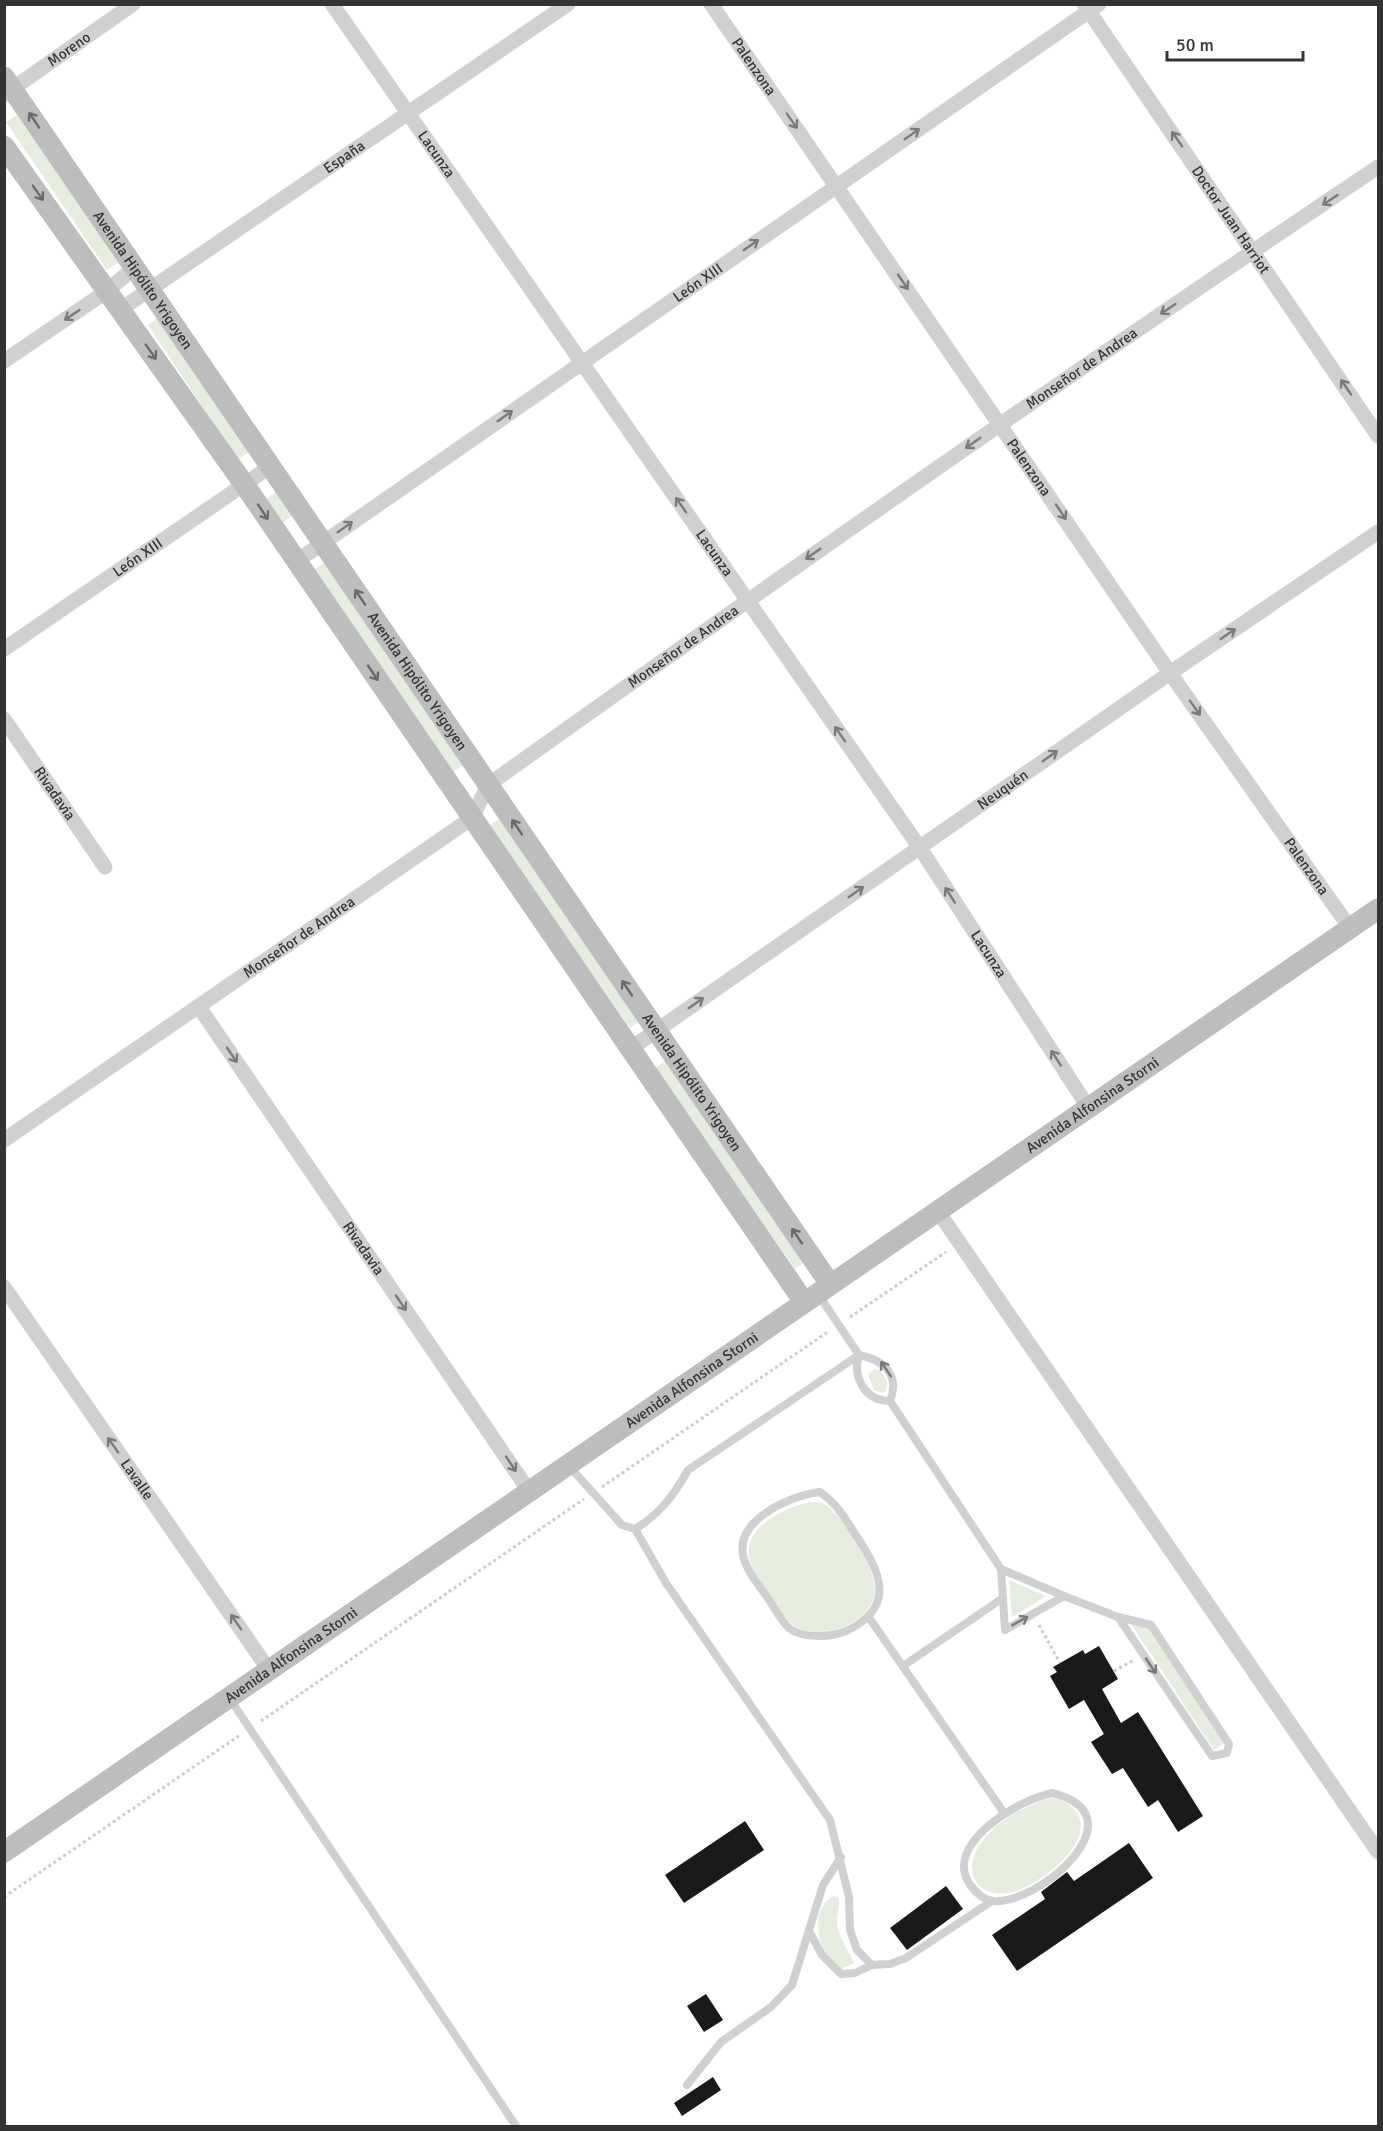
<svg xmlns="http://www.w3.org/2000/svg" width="1383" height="2131" font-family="Signika,sans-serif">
<rect width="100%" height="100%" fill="#fff"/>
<g fill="#e6ecdf">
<path d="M17,115L119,262L107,270L6,122Z"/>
<path d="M159,317L249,452L238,460L148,325Z"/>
<path d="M276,492L292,516L282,523L266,499Z"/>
<path d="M324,563L465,764L453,772L313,570Z"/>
<path d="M501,818L641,1020L630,1028L489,826Z"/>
<path d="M666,1060L806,1261L795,1269L655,1068Z"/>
<path d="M875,1369L880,1370L887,1381L886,1391L883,1393L874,1390L868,1374Z"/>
<path d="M811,1502C816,1502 820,1502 824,1504C844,1516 881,1574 874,1597C865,1626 819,1642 793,1625C784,1619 776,1602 769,1592C761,1582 751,1570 749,1557C743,1526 787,1507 811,1502Z"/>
<path d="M1009,1580L1046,1596L1012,1617Z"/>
<path d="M1131,1624L1148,1628L1225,1743L1214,1750Z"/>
<path d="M1050,1798C1062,1800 1070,1802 1077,1813C1096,1843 1040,1883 1016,1891C983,1902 960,1876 979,1846C994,1822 1024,1806 1050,1798Z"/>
<path d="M834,1896L838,1897C841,1906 837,1913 837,1922C838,1936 848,1950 854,1963L841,1969C836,1964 830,1960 827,1955C815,1939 813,1905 834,1896Z"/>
</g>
<g fill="#1a1a1a">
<path d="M1099,1646L1118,1679L1102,1689L1121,1723L1138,1712L1203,1816L1178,1832L1158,1800L1148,1807L1123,1768L1112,1774L1091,1742L1104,1734L1084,1700L1069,1709L1050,1676L1057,1672L1053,1667L1083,1650L1085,1654Z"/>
<path d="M745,1821L764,1850L684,1903L665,1875Z"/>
<path d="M1129,1843L1153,1878L1017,1971L992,1935L1045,1899L1041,1892L1067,1872L1074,1881Z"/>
<path d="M946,1886L963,1909L907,1950L890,1928Z"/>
<path d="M706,1994L723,2020L704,2032L687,2006Z"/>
<path d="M713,2077L721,2090L682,2116L674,2103Z"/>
</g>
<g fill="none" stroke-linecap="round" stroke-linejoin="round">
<g stroke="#cdcdcd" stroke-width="3" stroke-dasharray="3 3" stroke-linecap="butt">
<path d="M850,1317L946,1252"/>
<path d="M602,1487L829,1331"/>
<path d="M1039,1625L1060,1663"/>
<path d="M1114,1671L1134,1660"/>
<path d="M261,1721L584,1499"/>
<path d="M4,1897L240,1735"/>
</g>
<g stroke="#d0d0d0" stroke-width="8">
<path d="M818,1294L859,1355C884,1360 900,1374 890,1401C865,1401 852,1377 859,1355"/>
<path d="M890,1401L1001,1569L1005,1630L1064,1596L1001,1569"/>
<path d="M569,1466L622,1525L635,1529C660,1514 674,1495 688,1470L859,1355"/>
<path d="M820,1492C836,1503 845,1518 855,1534C880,1570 898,1607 846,1631C832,1637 802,1639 789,1628C781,1621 774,1607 768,1598C759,1585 746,1571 743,1555C736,1519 792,1495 820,1492Z"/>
<path d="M635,1529L666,1583L830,1820L849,1897L850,1930L857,1950L872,1965L890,1964L906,1958L992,1901"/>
<path d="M1064,1596L1118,1617L1151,1625L1229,1744L1227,1753L1212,1756L1118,1617"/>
<path d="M868,1616L1004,1813"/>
<path d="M903,1666L1003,1598"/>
<path d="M230,1699L516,2126"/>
<path d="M1052,1793C1143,1815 1038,1906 993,1901C984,1900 977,1894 971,1886C940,1845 1020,1799 1052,1793Z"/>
<path d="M809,1931L822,1955L841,1974L855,1973L872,1965"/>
<path d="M687,2085L721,2042L771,2007L792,1985L823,1885L841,1857"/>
</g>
<g stroke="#d0d0d0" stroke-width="15">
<path id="s1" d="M332,4L920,848L1088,1107"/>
<path id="s2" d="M711,4L1170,673L1350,928"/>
<path id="s3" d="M1084,4L1378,436"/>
<path id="s4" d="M5,94L133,4"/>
<path id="s5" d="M121,309L568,4"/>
<path d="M4,361L107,291L135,267"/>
<path id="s6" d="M297,561L1099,4"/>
<path id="s7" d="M4,649L271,466"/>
<path id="s8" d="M4,719L105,867"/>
<path id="s9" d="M199,1007L529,1491"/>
<path id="s10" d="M630,1049L1170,673L1378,532"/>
<path id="s11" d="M4,1140L472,818L488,785C782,575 1078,368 1378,167"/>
<path d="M937,1210L1378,1852"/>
<path id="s12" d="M4,1287L269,1670"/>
</g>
<g stroke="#bdbdbd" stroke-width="21">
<path id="s13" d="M4,77L830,1284"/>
<path d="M4,146L244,484L804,1302"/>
<path id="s14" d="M4,1852L1378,909"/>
</g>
</g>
<defs><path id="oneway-shaft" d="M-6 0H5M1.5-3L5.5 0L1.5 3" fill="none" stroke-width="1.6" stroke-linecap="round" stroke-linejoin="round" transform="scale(1.5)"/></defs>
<g stroke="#6a6a6a">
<use href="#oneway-shaft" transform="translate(34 120) rotate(-124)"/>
<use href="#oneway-shaft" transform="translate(38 193) rotate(55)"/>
<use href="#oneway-shaft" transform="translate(151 352) rotate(55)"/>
<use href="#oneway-shaft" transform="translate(263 512) rotate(56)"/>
<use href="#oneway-shaft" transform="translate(360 597) rotate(-124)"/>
<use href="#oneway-shaft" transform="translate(373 673) rotate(56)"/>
<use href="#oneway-shaft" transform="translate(517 827) rotate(-124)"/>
<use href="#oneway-shaft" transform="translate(627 988) rotate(-124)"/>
<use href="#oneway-shaft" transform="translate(797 1236) rotate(-124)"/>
</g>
<g stroke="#7a7a7a">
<use href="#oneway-shaft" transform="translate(792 121) rotate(55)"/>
<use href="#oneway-shaft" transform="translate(912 134) rotate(-35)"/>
<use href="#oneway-shaft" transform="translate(1177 139) rotate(-125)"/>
<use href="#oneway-shaft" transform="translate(1330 200) rotate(146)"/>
<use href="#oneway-shaft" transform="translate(751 245) rotate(-35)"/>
<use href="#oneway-shaft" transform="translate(903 282) rotate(56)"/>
<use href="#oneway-shaft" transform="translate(1168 309) rotate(146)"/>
<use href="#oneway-shaft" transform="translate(72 315) rotate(146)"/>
<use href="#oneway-shaft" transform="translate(1346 387) rotate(-124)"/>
<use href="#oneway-shaft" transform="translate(505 416) rotate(-35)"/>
<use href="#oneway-shaft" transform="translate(973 443) rotate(145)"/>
<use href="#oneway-shaft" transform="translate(681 505) rotate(-125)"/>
<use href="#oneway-shaft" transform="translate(1061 512) rotate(56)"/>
<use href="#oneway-shaft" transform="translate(345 527) rotate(-35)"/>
<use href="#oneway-shaft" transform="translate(813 554) rotate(145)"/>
<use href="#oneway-shaft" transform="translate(1228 634) rotate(-34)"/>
<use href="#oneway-shaft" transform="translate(1195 708) rotate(55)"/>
<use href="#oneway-shaft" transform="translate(840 734) rotate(-125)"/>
<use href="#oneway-shaft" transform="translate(1050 756) rotate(-35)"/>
<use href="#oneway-shaft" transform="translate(856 892) rotate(-35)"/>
<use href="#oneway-shaft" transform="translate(950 895) rotate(-123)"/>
<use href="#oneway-shaft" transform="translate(696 1003) rotate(-35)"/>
<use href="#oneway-shaft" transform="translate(232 1055) rotate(56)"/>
<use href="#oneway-shaft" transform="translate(1056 1058) rotate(-123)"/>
<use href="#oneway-shaft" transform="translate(401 1303) rotate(56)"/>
<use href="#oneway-shaft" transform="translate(886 1369) rotate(-124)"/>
<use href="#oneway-shaft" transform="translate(113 1445) rotate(-125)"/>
<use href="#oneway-shaft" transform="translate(511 1464) rotate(56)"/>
<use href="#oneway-shaft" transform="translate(1020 1621) rotate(-29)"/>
<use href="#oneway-shaft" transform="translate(236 1622) rotate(-125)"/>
<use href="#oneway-shaft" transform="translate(1151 1666) rotate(56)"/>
</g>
<g text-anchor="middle" stroke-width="6" stroke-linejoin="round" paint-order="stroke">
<g font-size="15" fill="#333" stroke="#fff">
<text dy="5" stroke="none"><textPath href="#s4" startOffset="78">Moreno</textPath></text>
<text dy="5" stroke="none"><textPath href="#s2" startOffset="76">Palenzona</textPath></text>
<text dy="5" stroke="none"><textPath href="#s1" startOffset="183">Lacunza</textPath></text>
<text dy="5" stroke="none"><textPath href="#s5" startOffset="270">España</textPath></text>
<text dy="5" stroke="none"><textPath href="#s3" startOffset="261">Doctor Juan Harriot</textPath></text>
<text dy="5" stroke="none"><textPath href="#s13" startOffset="246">Avenida Hipólito Yrigoyen</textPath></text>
<text dy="5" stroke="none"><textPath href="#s6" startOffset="488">León XIII</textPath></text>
<text dy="5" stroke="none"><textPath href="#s11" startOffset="1330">Monseñor de Andrea</textPath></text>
<text dy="5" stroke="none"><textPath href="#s2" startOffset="562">Palenzona</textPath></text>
<text dy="5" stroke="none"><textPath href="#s1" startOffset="669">Lacunza</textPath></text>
<text dy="5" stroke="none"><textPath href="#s7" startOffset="162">León XIII</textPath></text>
<text dy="5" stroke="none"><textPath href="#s11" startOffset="844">Monseñor de Andrea</textPath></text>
<text dy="5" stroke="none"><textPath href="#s13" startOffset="732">Avenida Hipólito Yrigoyen</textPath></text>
<text dy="5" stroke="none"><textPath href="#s10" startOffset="454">Neuquén</textPath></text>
<text dy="5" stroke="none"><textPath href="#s8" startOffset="90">Rivadavia</textPath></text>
<text dy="5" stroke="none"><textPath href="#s2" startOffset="1048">Palenzona</textPath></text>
<text dy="5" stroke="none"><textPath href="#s11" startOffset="358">Monseñor de Andrea</textPath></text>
<text dy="5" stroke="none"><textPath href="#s1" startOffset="1155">Lacunza</textPath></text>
<text dy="5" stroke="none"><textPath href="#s13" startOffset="1218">Avenida Hipólito Yrigoyen</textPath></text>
<text dy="5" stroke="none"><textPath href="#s14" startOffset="1320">Avenida Alfonsina Storni</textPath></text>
<text dy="5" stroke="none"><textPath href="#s9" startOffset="292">Rivadavia</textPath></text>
<text dy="5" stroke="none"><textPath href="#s14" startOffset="834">Avenida Alfonsina Storni</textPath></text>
<text dy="5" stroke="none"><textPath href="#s12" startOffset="234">Lavalle</textPath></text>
<text dy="5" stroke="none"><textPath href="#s14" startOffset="348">Avenida Alfonsina Storni</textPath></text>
</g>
</g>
<rect width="1383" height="2131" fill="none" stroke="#333333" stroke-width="12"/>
<path d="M1167 51v9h136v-9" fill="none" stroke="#333333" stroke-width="3"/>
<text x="1176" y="51" font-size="18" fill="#333333" stroke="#ffffff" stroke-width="4.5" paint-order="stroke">50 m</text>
</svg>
